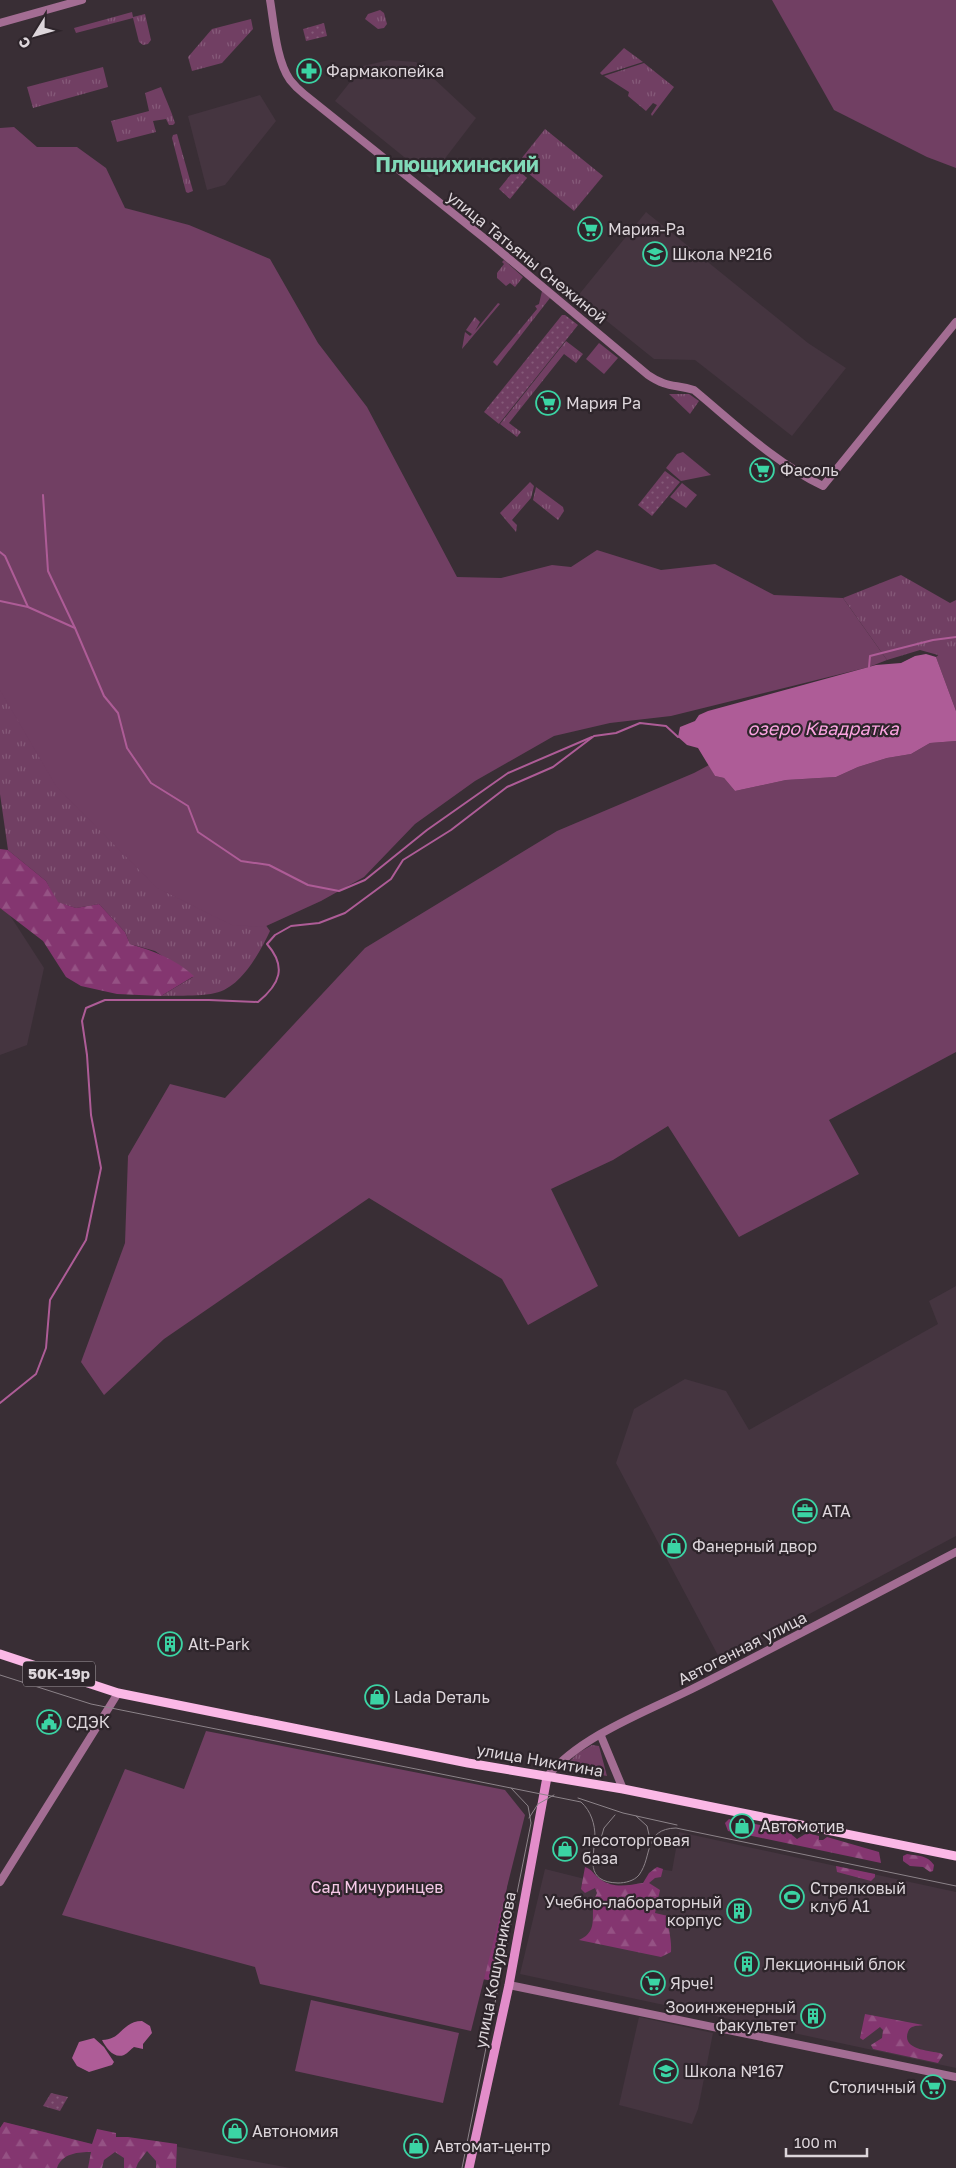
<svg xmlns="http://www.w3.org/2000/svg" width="956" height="2168" font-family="'Golos Text',sans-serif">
<defs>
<pattern id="grass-tufts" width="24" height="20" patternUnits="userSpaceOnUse" patternTransform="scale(1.25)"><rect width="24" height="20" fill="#713f63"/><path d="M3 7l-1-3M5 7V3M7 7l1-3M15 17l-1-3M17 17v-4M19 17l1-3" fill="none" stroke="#855a79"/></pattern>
<pattern id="forest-firs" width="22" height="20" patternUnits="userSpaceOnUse" patternTransform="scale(1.25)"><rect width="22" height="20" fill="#843670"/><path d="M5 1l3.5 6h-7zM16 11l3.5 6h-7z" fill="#955284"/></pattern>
<pattern id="park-dots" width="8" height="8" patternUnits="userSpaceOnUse" patternTransform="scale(1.25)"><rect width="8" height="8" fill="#713f63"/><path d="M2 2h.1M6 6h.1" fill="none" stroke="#855a79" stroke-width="1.8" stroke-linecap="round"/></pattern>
</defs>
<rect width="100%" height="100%" fill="#392e35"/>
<g fill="#453540">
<path d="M389,60L416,62L476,118L430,178L335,101L363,66Z"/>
<path d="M260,95L276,121L225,185L207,190L188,116Z"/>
<path d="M646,212L808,343L846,368L792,436L695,360L654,359L577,297Z"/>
<path d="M0,900L44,968L27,1045L0,1055Z"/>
<path d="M956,1286V1536L721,1661L616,1463L634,1409L685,1379L726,1391L749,1430L938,1324L929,1301Z"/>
<path d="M679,1832L956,1892V2068L520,1974L545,1869L617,1887L643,1883L654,1868L672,1871Z"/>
<path d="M639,2017L713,2033L698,2109L692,2124L619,2105Z"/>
<path d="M4,2122L92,2144L169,2145L290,2168H0V2128Z"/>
</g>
<g fill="url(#grass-tufts)">
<path d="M380,10L384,13L387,24L384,28L378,29L365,19L368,14Z"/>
<path d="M132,12L133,17L145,14L151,40L148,44L143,45L139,42L133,18L76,33L74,28Z"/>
<path d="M251,19L253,29L222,63L192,71L188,57L212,29Z"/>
<path d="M624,48L643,62L602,75L600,73Z"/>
<path d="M644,63L674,87L652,116L651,114L657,105L653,103L646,111L628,96L629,92L604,76Z"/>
<path d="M103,67L108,87L33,108L27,87Z"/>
<path d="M161,87C166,100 171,110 175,123L173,125H169L166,119L153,121L156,132L117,142L111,121L149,111L145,93Z"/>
<path d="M545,129L603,176L574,211L517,164Z"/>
<path d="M177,134L193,191L188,193L186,192L172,138L173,135Z"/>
<path d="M504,260L523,277L515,287L510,283L506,286L497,278V273L504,264L502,262Z"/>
<path d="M542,291L550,298L497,366L493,362L537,309L535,306L539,304Z"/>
<path d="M498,303L500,304L462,349L465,332L470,336L472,334L466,330L475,317L480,322L475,331Z"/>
<path d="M566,341L583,354L576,363L564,354L509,423L521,432L517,437L500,424Z"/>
<path d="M599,343L618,358L604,374L586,359Z"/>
<path d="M669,394H689L699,401L690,414Z"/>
<path d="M683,452L711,475L681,481L666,468L677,454Z"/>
<path d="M530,482L534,486L531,498L512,520L517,525L516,532L500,513Z"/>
<path d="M682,483L697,495L686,508L670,497Z"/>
<path d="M536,487L563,507L564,511L558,520L533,500Z"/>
<path d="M901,575L950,603L956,600V660L920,650L887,660L843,598Z"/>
<path d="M0,665L257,913L270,931C260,952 241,988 215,993C198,997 178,995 161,996L193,977L155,951L130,944L125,932L99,904L76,908L57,902L46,881L8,850L0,794Z"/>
<path d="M592,1745L599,1746L607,1776L563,1768L578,1753Z"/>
</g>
<g fill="url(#forest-firs)">
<path d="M0,849L8,850L46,881L58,902L76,908L99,904L125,932L130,944C154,951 175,959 194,976L161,996L117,994L81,986L66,977L43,941L0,908Z"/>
<path d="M519,1809L492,1981L478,1978Z"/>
<path d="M729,1819L791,1831L792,1835L797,1839L807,1833L819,1836V1840H823L827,1837L879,1852L881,1863L728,1831L725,1823Z"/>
<path d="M907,1854C919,1856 927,1855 934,1865L933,1871L930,1872L923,1867L910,1866L903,1861V1856Z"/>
<path d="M836,1866L875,1874V1877L871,1881L837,1872Z"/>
<path d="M585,1867C592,1869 594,1875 600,1879C614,1889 628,1885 643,1883L649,1873L657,1867L663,1869L661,1877L655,1878L649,1883L660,1890L655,1913L668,1916C668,1929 672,1940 671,1952L661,1957L579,1940C602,1930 587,1912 597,1893L595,1888L585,1893L581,1889Z"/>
<path d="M865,2014L923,2025C921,2026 916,2025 912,2027C909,2028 907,2033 907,2037C907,2050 931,2051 940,2053L943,2055L938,2063L873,2049L871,2045L882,2038L883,2030L880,2027L863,2040L860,2038Z"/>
<path d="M4,2122L92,2144L97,2129L116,2133V2137H128L177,2144L176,2168H156V2161L147,2151L138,2163L136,2168H124V2158L115,2152L104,2160L102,2168H88L91,2152C79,2152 62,2153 57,2168H0V2128Z"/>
</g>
<g fill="url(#park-dots)">
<path d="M324,23L327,36L306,41L303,29Z"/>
<path d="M516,168L527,178L510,199L499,189Z"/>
<path d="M562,315H565L578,325L499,424L484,412Z"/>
<path d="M665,471L680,482L652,516L638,505Z"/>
<path d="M51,2093L68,2097L60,2111L43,2106Z"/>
</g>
<g fill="#713f63">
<path d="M772,0H956V168L927,157L834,110Z"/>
<path d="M14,127L37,147H77L106,168L125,208L189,225L270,259L318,343L367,407L457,577L501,578L552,565L571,567L597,550L661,570L715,564L774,595L843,598L887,660L869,667L671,716L610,723L554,736L475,781L415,824L364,877L321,901L264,927L232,925L157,888L56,786L0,690V128Z"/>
<path d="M943,651H956V711L936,657Z"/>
<path d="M956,741V1052L829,1120L859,1174L739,1237L668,1126L613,1160L551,1189L598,1286L528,1325L502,1279L369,1198L164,1339L104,1395L81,1362L125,1243L128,1156L170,1084L225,1098L365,948L557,831L694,773L709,765L715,776L724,778L735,791L786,780L836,777L858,767L887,758L911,754L930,743Z"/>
<path d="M206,1731L505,1790L525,1815L471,2031L260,1984L255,1967L62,1915L125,1769L184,1789Z"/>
<path d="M311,2000L459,2033L443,2103L295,2071Z"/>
</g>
<g fill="#ae5c97">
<path d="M926,654L936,657L956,711V741L930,743L911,754L887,758L858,767L836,777L786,780L735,791L724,778L715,776L698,748L687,745L678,737L680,727L695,721L699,715L708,711L876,665L901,663L915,656Z"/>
<path d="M142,2021L150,2026L152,2033L143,2044V2049L134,2047C131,2049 128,2053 124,2055C114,2059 106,2048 102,2040C122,2040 122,2021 142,2021Z"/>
<path d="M94,2038L104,2047L114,2062L112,2065L89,2072L77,2066L72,2058L79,2042Z"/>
</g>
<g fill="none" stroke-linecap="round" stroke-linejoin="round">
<g stroke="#ae5c97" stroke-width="2">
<path d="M43,495L48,571L75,628"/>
<path d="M0,552L5,556L28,607"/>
<path d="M0,601L28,607L75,628L104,696L118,713L127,748L151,783L188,806L198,832L241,861L269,865L308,885L339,891L365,880L427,830L508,773L592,737"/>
<path d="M869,667L870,656L933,640L956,637"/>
<path d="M0,1403L36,1374L46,1348L50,1300L86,1240L101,1168L91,1115L87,1055L82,1021L86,1008L105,1000H209L258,1002C280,984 287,967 267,944L275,935L291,926L319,923L345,913L391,879L403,860L451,830L507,787L553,767L594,736L616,733L640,723L666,726L678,737"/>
</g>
<g stroke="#a36d93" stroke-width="8">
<path d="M270,0C274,23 276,60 290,80C294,85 299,90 304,94L489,242L648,375C667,388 674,384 694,390C735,424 774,462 823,486L956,322"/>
<path d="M0,23L82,0"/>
<path d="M601,1736L623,1789"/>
<path d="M547,1777C578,1737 647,1711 692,1689C781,1644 868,1598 956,1552"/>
<path d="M0,1882L118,1693"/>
<path d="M509,1985L956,2077"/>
</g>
<path stroke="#e38dca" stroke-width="9" d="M469,2168L509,1985L547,1777"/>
<path stroke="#fbb8e6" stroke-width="9" d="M0,1654L118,1693L468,1763L623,1789L956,1856"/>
<g stroke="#8c8389" stroke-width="1">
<path d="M0,1675L91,1704L581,1802C591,1811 595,1824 595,1837C594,1858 584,1882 618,1883C625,1883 634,1881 639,1875C653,1856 643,1829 676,1828L956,1886"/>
<path d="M578,1798L623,1813L677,1825"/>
<path d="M636,1816L647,1826L651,1843"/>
<path d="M529,1818L538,1804L554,1795"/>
<path d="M599,1845L604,1828L615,1815"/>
<path d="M462,2168L531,1823L528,1806L511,1788"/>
</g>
</g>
<defs>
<g id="pharmacy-ring" transform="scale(1.25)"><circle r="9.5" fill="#2e252b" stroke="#3bd4a4" stroke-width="1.5"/><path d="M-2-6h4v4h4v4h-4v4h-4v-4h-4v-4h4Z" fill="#3bd4a4"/></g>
<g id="supermarket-ring" transform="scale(1.25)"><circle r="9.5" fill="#2e252b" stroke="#3bd4a4" stroke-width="1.5"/><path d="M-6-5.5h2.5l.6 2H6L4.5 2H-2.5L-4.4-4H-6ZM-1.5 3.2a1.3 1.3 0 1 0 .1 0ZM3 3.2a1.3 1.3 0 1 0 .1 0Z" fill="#3bd4a4"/></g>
<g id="school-ring" transform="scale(1.25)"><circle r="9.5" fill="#2e252b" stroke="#3bd4a4" stroke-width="1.5"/><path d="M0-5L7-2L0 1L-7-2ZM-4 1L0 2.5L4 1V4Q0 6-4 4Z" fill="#3bd4a4"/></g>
<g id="office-ring" transform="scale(1.25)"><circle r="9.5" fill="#2e252b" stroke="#3bd4a4" stroke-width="1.5"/><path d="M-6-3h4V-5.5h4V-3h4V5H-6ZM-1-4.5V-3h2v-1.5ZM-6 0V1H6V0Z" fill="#3bd4a4"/></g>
<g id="shop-ring" transform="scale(1.25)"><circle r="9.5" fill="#2e252b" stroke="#3bd4a4" stroke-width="1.5"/><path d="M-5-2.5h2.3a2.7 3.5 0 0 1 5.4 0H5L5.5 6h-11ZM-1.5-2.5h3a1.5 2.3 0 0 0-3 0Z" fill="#3bd4a4"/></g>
<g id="building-ring" transform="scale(1.25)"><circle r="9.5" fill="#2e252b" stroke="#3bd4a4" stroke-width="1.5"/><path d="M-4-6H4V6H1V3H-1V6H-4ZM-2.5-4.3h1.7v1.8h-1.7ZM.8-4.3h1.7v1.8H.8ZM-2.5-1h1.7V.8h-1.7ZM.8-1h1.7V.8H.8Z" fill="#3bd4a4"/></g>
<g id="civic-ring" transform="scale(1.25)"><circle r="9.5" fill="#2e252b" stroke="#3bd4a4" stroke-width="1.5"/><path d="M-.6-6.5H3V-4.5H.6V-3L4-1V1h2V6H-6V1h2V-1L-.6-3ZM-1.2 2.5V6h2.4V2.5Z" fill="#3bd4a4"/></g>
<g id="stadium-ring" transform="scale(1.25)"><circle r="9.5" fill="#2e252b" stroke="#3bd4a4" stroke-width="1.5"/><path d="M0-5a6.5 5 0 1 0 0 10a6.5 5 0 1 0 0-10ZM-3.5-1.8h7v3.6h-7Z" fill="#3bd4a4"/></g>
</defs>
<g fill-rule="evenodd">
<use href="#pharmacy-ring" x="309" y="71"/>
<use href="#supermarket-ring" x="590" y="229"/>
<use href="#school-ring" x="655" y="254"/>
<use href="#supermarket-ring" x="548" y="403"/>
<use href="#supermarket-ring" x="762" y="470"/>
<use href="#office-ring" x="805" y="1511"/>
<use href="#shop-ring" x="674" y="1546"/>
<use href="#building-ring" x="170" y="1644"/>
<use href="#shop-ring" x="377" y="1697"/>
<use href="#civic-ring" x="49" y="1722"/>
<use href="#shop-ring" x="742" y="1826"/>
<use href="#shop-ring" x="565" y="1849"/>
<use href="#stadium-ring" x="792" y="1897"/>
<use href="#building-ring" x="739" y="1911"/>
<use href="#building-ring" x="747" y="1964"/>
<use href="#supermarket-ring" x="653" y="1983"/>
<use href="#building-ring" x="813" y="2016"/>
<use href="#school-ring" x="666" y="2071"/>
<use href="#supermarket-ring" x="933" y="2087"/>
<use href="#shop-ring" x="235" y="2131"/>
<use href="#shop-ring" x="416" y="2146"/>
</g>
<g text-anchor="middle" stroke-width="4.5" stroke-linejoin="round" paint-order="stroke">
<rect fill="#2e252b" stroke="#a8a1a6" stroke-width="1" x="23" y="1661.5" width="72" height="25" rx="4"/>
<g font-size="15" font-weight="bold" fill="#ddd6db">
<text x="59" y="1679">50К-19р</text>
</g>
<g font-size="16" fill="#ddd6db" stroke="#2e252b" text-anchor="start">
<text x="326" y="77">Фармакопейка</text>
<text x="608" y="235">Мария-Ра</text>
<text x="672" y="260">Школа №216</text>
<text x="566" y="409">Мария Ра</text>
<text x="780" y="476">Фасоль</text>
<text x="822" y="1517">АТА</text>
<text x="692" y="1552">Фанерный двор</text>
<text x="188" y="1650">Alt-Park</text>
<text x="394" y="1703">Lada Dеталь</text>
<text x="66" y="1728">СДЭК</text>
<text x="760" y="1832">Автомотив</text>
<text x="582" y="1846">лесоторговая<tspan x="582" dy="18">база</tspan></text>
<text x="810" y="1894">Стрелковый<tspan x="810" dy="18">клуб А1</tspan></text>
<text x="722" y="1908" text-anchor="end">Учебно-лабораторный<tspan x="722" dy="18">корпус</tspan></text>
<text x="764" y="1970">Лекционный блок</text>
<text x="670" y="1989">Ярче!</text>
<text x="796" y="2013" text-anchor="end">Зооинженерный<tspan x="796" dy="18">факультет</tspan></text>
<text x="684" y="2077">Школа №167</text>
<text x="916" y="2093" text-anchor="end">Столичный</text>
<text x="252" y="2137">Автономия</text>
<text x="434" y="2152">Автомат-центр</text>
</g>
<g font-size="16" fill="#ddd6db" stroke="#2e252b">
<text transform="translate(527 257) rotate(39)" y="6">улица Татьяны Снежиной</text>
<text transform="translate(742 1648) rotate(-27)" y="6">Автогенная улица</text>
<text transform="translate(540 1760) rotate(10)" y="6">улица Никитина</text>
<text transform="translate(495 1970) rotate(-79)" y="6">улица Кошурникова</text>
</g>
<g font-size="16" fill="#f6c9e7" stroke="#2e252b">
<text x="377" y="1893">Сад Мичуринцев</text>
</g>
<g font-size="18" font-style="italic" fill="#fba4e1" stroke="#2e252b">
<text x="823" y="735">озеро Квадратка</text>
</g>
<g font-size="21" font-weight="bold" fill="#81dab8" stroke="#2e252b">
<text x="457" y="172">Плющихинский</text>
</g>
</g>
<g transform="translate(35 35) rotate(233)" stroke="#2e252b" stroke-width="4" paint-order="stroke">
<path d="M0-4L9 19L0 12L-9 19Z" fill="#ddd6db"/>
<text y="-8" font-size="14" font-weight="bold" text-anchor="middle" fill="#ddd6db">С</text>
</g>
<path d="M786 2148v8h81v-8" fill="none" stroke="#ddd6db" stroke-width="2.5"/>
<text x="794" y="2148" font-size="15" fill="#ddd6db" stroke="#2e252b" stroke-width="4" paint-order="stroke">100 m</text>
</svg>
